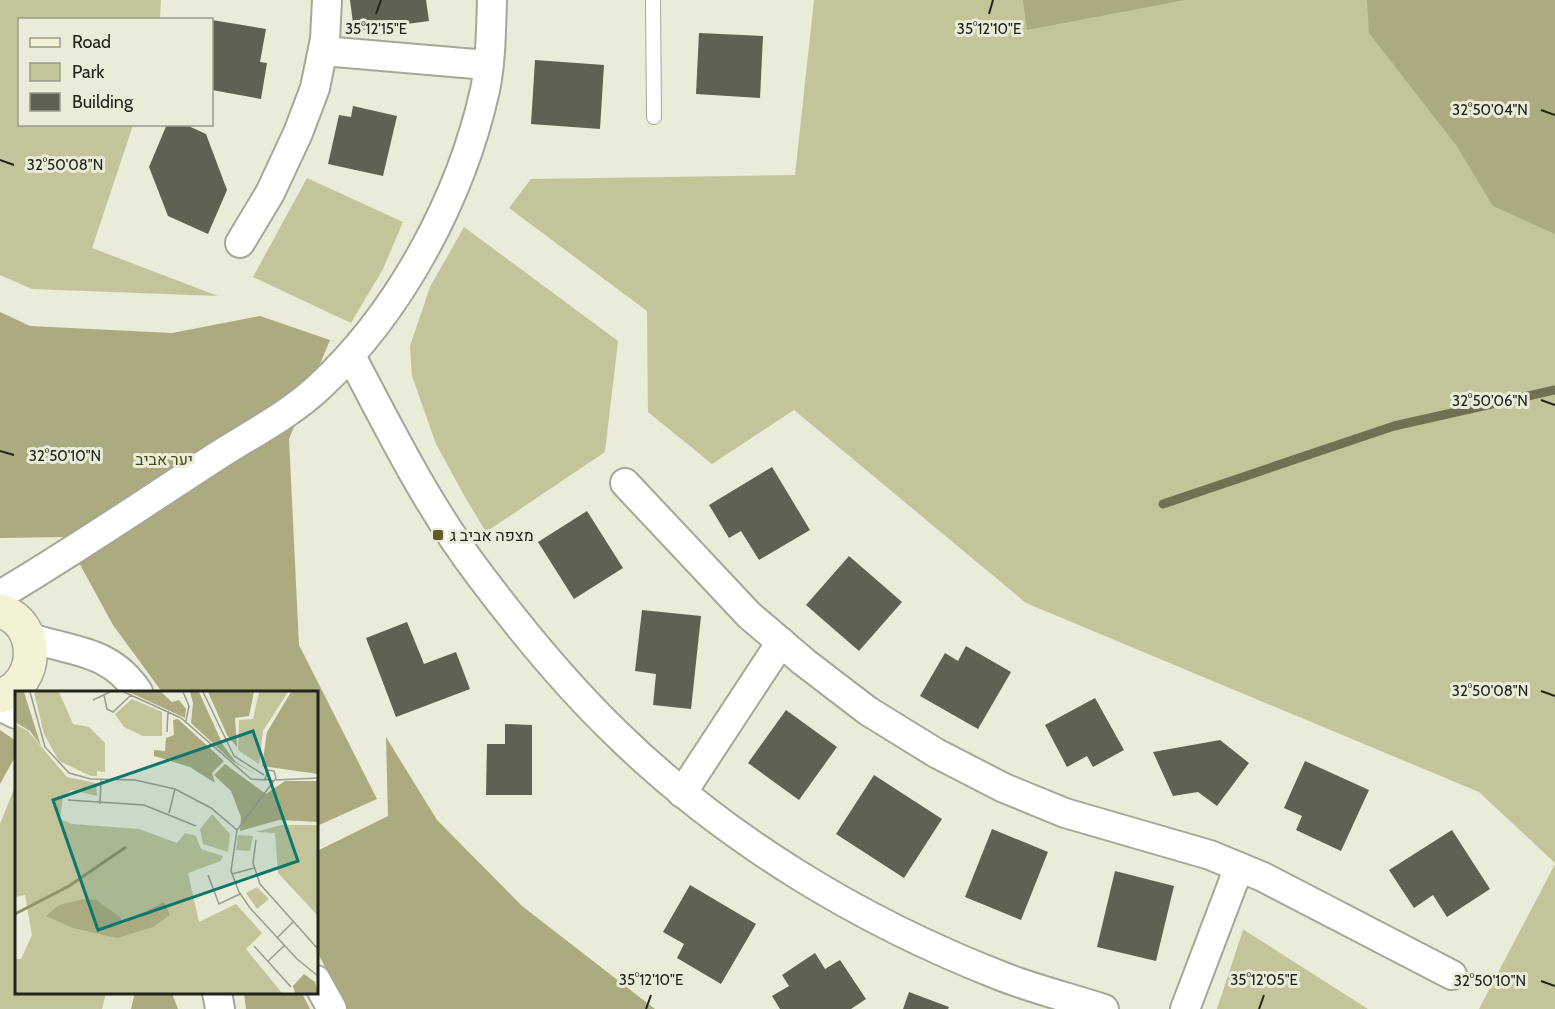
<svg xmlns="http://www.w3.org/2000/svg" width="1555" height="1009" font-family="Cabin,Heebo,sans-serif">
<rect width="100%" height="100%" fill="#ebebda"/>
<g fill="#c4c49a">
<path d="M0,0H161L160,19L20,20V124L133,125L92,248L218,296L32,289L0,275Z"/>
<path d="M814,0H1555V863L1479,792L1026,603L794,410L712,464L648,412L647,311L509,208L531,179L795,175Z"/>
<path d="M307,178L403,222L383,269L351,323L253,277Z"/>
<path d="M464,227L618,341L605,452L486,532L465,497L436,444L412,376L410,346L430,287Z"/>
<path d="M16,784V992L106,993L102,1009H0V824Z"/>
<path d="M1555,864V1009H1479Z"/>
<path d="M1243,930H1244L1368,1009H1217Z"/>
</g>
<g fill="#acab7f">
<path d="M1023,0H1185L1027,30Z"/>
<path d="M1367,0H1555V234L1493,206L1456,145L1369,33Z"/>
<path d="M0,312L30,326L172,333L260,316L330,340L289,439L299,645L377,799L317,826L316,692H162L113,625L65,537L0,538Z"/>
<path d="M0,730L16,741V755L0,784Z"/>
<path d="M386,737L437,820L522,906L655,1009H346L317,951V851L388,816Z"/>
<path d="M135,993H172L178,1009H131Z"/>
<path d="M244,993H302L310,1009H246Z"/>
</g>
<g fill="none" stroke-linecap="round" stroke-linejoin="round">
<path stroke="#717151" stroke-width="9" d="M1163,504L1394,426L1555,390"/>
</g>
<g fill="#616153">
<path d="M350,0H426L429,21L354,31Z"/>
<path d="M212,20L266,29L260,62L267,63L261,99L212,90Z"/>
<path d="M699,33L763,36L760,98L696,94Z"/>
<path d="M535,60L604,65L600,129L531,124Z"/>
<path d="M353,106L397,116L383,176L328,164L339,115L351,117Z"/>
<path d="M167,124H184L206,134L227,190L208,234L168,216L149,167Z"/>
<path d="M772,467L810,530L759,560L741,531L729,538L709,505Z"/>
<path d="M587,511L623,568L574,599L538,542Z"/>
<path d="M849,556L902,602L859,651L806,605Z"/>
<path d="M642,610L701,616L691,709L653,705L656,674L635,671Z"/>
<path d="M407,622L424,664L456,652L470,689L396,717L366,638Z"/>
<path d="M966,646L1011,672L978,729L920,696L945,653L958,661Z"/>
<path d="M1095,698L1124,750L1093,767L1087,756L1067,767L1045,725Z"/>
<path d="M786,710L837,747L799,800L748,763Z"/>
<path d="M505,724L532,725V795H486L487,744H505Z"/>
<path d="M1220,740L1249,763L1217,806L1198,792L1173,796L1153,752Z"/>
<path d="M1305,761L1369,790L1341,851L1296,830L1302,816L1284,808Z"/>
<path d="M874,775L942,819L904,878L836,834Z"/>
<path d="M992,829L1048,852L1021,920L965,897Z"/>
<path d="M1452,830L1490,889L1447,917L1433,895L1414,908L1389,870Z"/>
<path d="M1115,871L1174,886L1156,961L1097,947Z"/>
<path d="M690,885L756,924L721,984L677,958L684,944L663,932Z"/>
<path d="M815,953L825,969L840,960L866,999L851,1009H780L772,996L789,986L782,975Z"/>
<path d="M909,992L949,1007L948,1009H903Z"/>
</g>
<g fill="none" stroke-linecap="round" stroke-linejoin="round">
<g stroke="#a7a797" stroke-width="16">
<path id="lane" d="M653,0L654,117"/>
</g>
<g stroke="#a7a797" stroke-width="32">
<g id="street">
<path d="M323,51L487,65"/>
<path d="M240,243L270,193L298,133L315,88L325,39L327,0"/>
<path d="M351,356C390,430 428,507 479,574C521,630 567,686 618,735C726,840 860,921 1001,976C1034,989 1070,998 1104,1009"/>
<path d="M625,483L749,615L804,662L868,711L936,753L1004,788L1065,813L1210,855L1263,877L1452,975"/>
<path d="M0,595C73,552 143,504 214,458C249,435 288,416 319,387C400,312 461,198 485,90C491,62 491,29 492,0"/>
<path d="M28,637C71,652 110,649 138,692"/>
<path d="M0,706L16,714"/>
<path d="M682,793L781,642"/>
<path d="M316,980L332,1009"/>
<path d="M217,992L220,1009"/>
<path d="M1185,1009L1239,867"/>
</g>
</g>
<g stroke="#a7a797" stroke-width="36">
<path id="secondary" d="M0,611C41,622 40,684 0,696"/>
</g>
<use href="#lane" stroke="#fff" stroke-width="14"/>
<use href="#street" stroke="#fff" stroke-width="28"/>
<use href="#secondary" stroke="#f3f2d5" stroke-width="33"/>
</g>
<path fill="none" stroke="#23231d" stroke-width="2" d="M376,14L381,0M989,14L993,0M1541,110L1555,115M0,160L14,165M1541,400L1555,405M0,451L14,455M1541,691L1555,696M1541,981L1555,986M646,1009L651,995M1259,1009L1264,995"/>
<rect fill="#5e5d29" stroke="#ebebda" stroke-width="2" x="432" y="529" width="12" height="12" rx="3"/>
<g text-anchor="middle" stroke-width="6" stroke-linejoin="round" paint-order="stroke">
<g font-size="16" fill="#4b4914" stroke="#ebebda">
<text x="164" y="465">יער אביב</text>
</g>
<g font-size="16" fill="#23231d" stroke="#ebebda" text-anchor="start">
<text x="450" y="541">מצפה אביב ג</text>
</g>
</g>
<g transform="translate(15 691)">
<rect width="303" height="303" fill="#ebebda"/>
<path d="M19,1H44L58,33L74,36L90,52V81L82,80V85H76L44,70L29,43ZM244,1H273L248,40L244,73L223,59L224,29L238,28ZM117,8L147,21V45H128L109,36L100,23ZM0,33L13,40L52,86L81,92L82,105L57,99L48,105L45,128L57,133L124,138L162,152L170,142L181,145L186,158L208,165L206,170L173,182L184,231L221,213L247,242L231,258L267,302H0V268H6L17,244L10,204L0,206ZM197,123L215,143L213,161L188,153L185,138ZM266,134H303V225L263,182L260,142L241,141ZM223,144L238,145L235,160L221,159ZM242,196L254,208L242,218L231,202Z" fill="#c4c49a"/>
<path d="M0,1H9L26,55L15,40L0,31ZM114,1H146L157,11L164,9L171,18L170,27ZM175,1H184L208,54L221,71L242,84L217,70L176,32L178,12ZM193,1H239L234,25L220,27L222,56L212,44ZM276,1H303V83L247,75L252,41ZM163,28L209,70L197,82L200,92L175,76L139,65V59L150,60L151,47L159,44L158,29ZM210,73L251,103L270,90H303V131L264,129L225,140L226,126L216,100L199,84ZM68,208L81,209L105,226L108,233L149,211L155,224L138,236L102,247L58,237L31,225L44,214ZM289,283L300,291L303,302H280L278,295Z" fill="#acab7f"/>
<path fill="none" stroke="#939267" stroke-width="3" d="M0,223L54,195L111,156"/>
<path fill="none" stroke="#9b9b8e" stroke-width="1.5" d="M15,1L30,56L54,82L76,88L120,89L160,98L196,117L222,139M109,1L166,27L236,88L251,89M168,1L174,15L171,30M188,1L219,65L249,84M89,4L92,18L98,21L116,4M78,9L95,1M152,41L153,20M261,89L303,87M259,90L250,88L253,79L259,80L261,87L222,139L216,180L224,201L235,217L282,268L303,285M53,109L129,114L181,135M85,113L86,89M154,122L160,98M241,149L238,172L245,193L303,258M217,183L239,177M193,184L204,213L225,203M262,247L278,231M239,255L276,296M253,270L269,255"/>
<path fill="#0f766e" fill-opacity="0.15" stroke="#0f766e" stroke-width="3" d="M238,40L283,170L83,239L38,109Z"/>
<rect width="303" height="303" fill="none" stroke="#23231d" stroke-width="3"/>
</g>
<g font-size="15" text-anchor="middle" fill="#23231d" stroke="#ebebda" stroke-width="6" stroke-linejoin="round" paint-order="stroke">
<text x="376" y="34">35°12'15"E</text>
<text x="989" y="34">35°12'10"E</text>
<text x="1490" y="115">32°50'04"N</text>
<text x="65" y="170">32°50'08"N</text>
<text x="1490" y="406">32°50'06"N</text>
<text x="65" y="461">32°50'10"N</text>
<text x="1490" y="696">32°50'08"N</text>
<text x="651" y="985">35°12'10"E</text>
<text x="1264" y="985">35°12'05"E</text>
<text x="1490" y="986">32°50'10"N</text>
</g>
<rect x="18" y="18" width="195" height="108" fill="#ebebda" stroke="#9b9b8e" stroke-width="1.5"/>
<rect x="30" y="38" width="30" height="9" fill="#f3f2d5" stroke="#9b9b8e" stroke-width="1.5"/>
<text x="72" y="48" font-size="18" fill="#23231d">Road</text>
<rect x="30" y="63" width="30" height="18" fill="#c4c49a" stroke="#9b9b8e" stroke-width="1.5"/>
<text x="72" y="78" font-size="18" fill="#23231d">Park</text>
<rect x="30" y="93" width="30" height="18" fill="#616153" stroke="#9b9b8e" stroke-width="1.5"/>
<text x="72" y="108" font-size="18" fill="#23231d">Building</text>
</svg>
